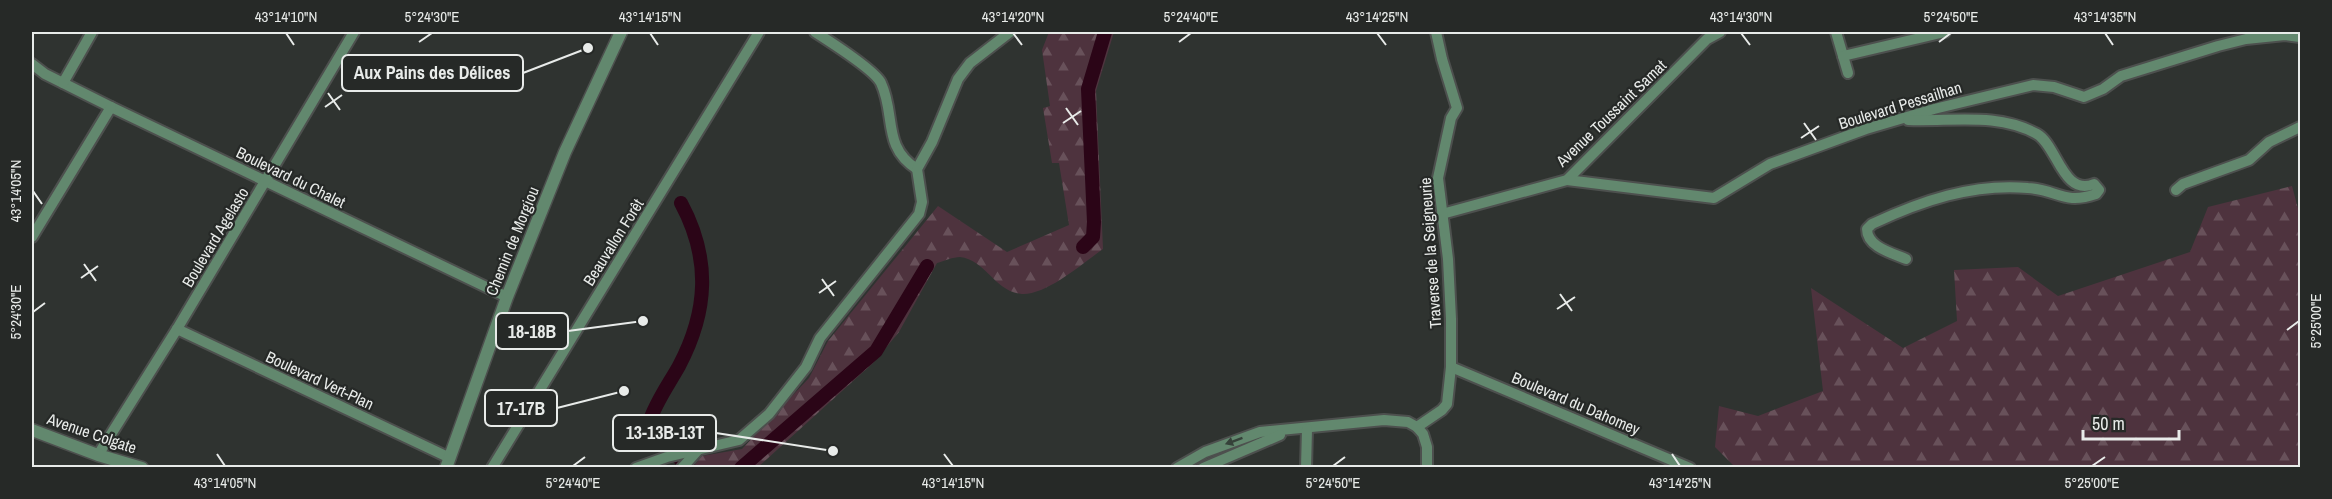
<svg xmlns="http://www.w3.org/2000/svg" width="2332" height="499" font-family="'Archivo Narrow',sans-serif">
<defs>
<pattern id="forest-firs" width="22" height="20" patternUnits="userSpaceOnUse" patternTransform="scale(1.5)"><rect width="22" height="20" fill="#4e333e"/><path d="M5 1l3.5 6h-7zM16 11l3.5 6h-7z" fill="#68515a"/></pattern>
</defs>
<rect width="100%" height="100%" fill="#2f3330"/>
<g fill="url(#forest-firs)">
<path d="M1049,32H1114L1096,91L1103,249C1083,263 1047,295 1022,294C995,292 986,260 960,257C953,257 944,261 937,263L899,332L873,363L758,467L692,468L702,456L742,449L809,378L828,341L938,206L1007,252L1069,225L1059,163H1052L1043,108L1050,106L1042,50Z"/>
<path d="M2292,186L2300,216V467L1736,468L1715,447L1719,406L1758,416L1823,391L1811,288L1903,348L1957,321L1954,270L2018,267L2058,296L2190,252L2208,207Z"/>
</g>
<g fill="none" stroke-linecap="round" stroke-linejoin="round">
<g stroke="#2b0517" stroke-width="14">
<path d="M681,203C711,259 708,311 679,366C669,384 655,403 649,423L653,431L689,468"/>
<path d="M1083,247L1093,237L1094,222L1088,89L1105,32"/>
<path d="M741,468L876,351L927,266"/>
</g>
<g stroke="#4d504e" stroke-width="14">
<g id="minor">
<path d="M815,32C829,41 875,70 881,83C896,115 882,147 917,169"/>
<path d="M1836,32L1848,73"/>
<path d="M1843,56L1945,32"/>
<path d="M32,64L45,74L111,107L507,297"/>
<path d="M63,83L92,32"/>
<path d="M1567,180L1714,198L1770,164L1866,129L1934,109L2033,85L2054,87L2084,97L2103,89L2121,76L2218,46L2246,39L2285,35L2300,37"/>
<path d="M2176,190L2183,184L2249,160L2269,142L2300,127"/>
<path d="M1442,214L1567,180L1707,39L1720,32"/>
<path d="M32,237L111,107"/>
<path d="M1906,259C1892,253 1867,247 1867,229L1872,224C1921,201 1973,183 2028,188C2058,190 2064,205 2096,194L2099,190L2094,184C2063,197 2057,145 2037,134C1997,112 1951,122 1908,120"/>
<path d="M177,329L450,458"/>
<path d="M1451,367L1690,468"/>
<path d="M1417,427L1442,410L1447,404L1451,367V319L1448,259L1438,178L1451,118L1457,108L1442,59L1436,32"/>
<path d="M98,455L177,329L354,32"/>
<path d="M492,468L759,32"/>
<path d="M636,468L667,457L739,440L769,414L806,367L820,338L919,214L922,202L917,169L932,142L958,79L970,63L1010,32"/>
<path d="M682,468L699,449"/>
<path d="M1177,468L1205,452L1260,432L1384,420L1408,422L1417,427L1423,434L1427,447V468"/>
<path d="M1203,468L1280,435"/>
<path d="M1306,468L1307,429"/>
</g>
</g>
<g stroke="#4d504e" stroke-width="15">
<g id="tertiary">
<path d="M32,430L98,455L142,468"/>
<path d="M446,468L507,297L565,152L621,32"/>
</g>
</g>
<use href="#minor" stroke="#62886e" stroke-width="10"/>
<use href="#tertiary" stroke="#62886e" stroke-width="12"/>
</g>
<defs><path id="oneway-solid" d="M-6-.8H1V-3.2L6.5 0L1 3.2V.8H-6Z" transform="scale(1.5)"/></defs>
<use fill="#354139" href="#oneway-solid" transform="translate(1234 441) rotate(160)"/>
<path fill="none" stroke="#e8ebe9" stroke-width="2" d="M286,33L294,45M650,33L658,45M1013,33L1022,45M1377,33L1386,45M1741,33L1750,45M2105,33L2113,45M419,42L432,33M1179,42L1191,33M1939,42L1951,33M328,93L340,110M325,107L342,95M1066,108L1078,125M1063,123L1081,111M1804,123L1816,140M1801,138L1819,126M33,191L42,204M84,264L96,281M81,278L98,266M822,279L834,296M819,293L836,281M1560,294L1572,311M1557,309L1575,297M33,312L45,303M2287,330L2299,321M217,454L225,466M944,454L953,466M1672,454L1680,466M573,466L585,457M1333,466L1345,457M2092,466L2105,457"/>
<g text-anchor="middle" stroke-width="4.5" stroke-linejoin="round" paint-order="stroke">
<g font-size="16" fill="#e8ebe9" stroke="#262927">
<text transform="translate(1900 105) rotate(-17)" y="6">Boulevard Pessailhan</text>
<text transform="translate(1611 113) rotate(-44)" y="6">Avenue Toussaint Samat</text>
<text transform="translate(291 177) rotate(26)" y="6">Boulevard du Chalet</text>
<text transform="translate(215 237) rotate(-59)" y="6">Boulevard Agelasto</text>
<text transform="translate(512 241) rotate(-68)" y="6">Chemin de Morgiou</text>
<text transform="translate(613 242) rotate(-58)" y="6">Beauvallon Forêt</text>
<text transform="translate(1430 253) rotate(-94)" y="6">Traverse de la Seigneurie</text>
<text transform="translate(320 380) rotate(25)" y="6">Boulevard Vert-Plan</text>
<text transform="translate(1576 403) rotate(23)" y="6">Boulevard du Dahomey</text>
<text transform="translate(92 433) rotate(19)" y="6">Avenue Colgate</text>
</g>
</g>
<path fill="none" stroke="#e8ebe9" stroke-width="2" d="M588 48L523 73M643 321L568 331M624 391L557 408M833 451L716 433"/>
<g fill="#e8ebe9" stroke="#262927" stroke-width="2">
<circle cx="588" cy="48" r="6"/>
<circle cx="643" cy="321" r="6"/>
<circle cx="624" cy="391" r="6"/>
<circle cx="833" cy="451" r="6"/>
</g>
<g fill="#262927" stroke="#e8ebe9" stroke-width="2">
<rect x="342" y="55" width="181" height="36" rx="6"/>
<rect x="496" y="313" width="72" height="36" rx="6"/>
<rect x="485" y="390" width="72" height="36" rx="6"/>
<rect x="613" y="415" width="103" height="36" rx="6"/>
</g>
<g font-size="18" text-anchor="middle" font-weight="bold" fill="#e8ebe9">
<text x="432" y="79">Aux Pains des Délices</text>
<text x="532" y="338">18-18B</text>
<text x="521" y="415">17-17B</text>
<text x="665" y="439">13-13B-13T</text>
</g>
<rect width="2332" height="499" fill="none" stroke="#262927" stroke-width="66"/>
<path d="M2083 430v9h96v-9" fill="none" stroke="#e8ebe9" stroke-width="3"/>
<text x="2092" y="430" font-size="18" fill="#e8ebe9" stroke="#262927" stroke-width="4.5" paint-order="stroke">50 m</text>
<rect x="33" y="33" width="2266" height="433" fill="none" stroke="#e8ebe9" stroke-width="2"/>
<g font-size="15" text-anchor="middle" fill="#e8ebe9">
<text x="286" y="22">43°14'10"N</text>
<text x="432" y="22">5°24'30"E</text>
<text x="650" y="22">43°14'15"N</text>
<text x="1013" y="22">43°14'20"N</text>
<text x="1191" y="22">5°24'40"E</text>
<text x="1377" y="22">43°14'25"N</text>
<text x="1741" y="22">43°14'30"N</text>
<text x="1951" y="22">5°24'50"E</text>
<text x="2105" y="22">43°14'35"N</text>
<text transform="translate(16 191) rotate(-90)" y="5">43°14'05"N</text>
<text transform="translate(16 312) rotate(-90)" y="5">5°24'30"E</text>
<text transform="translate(2316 321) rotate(-90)" y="5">5°25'00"E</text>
<text x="225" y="488">43°14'05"N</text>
<text x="573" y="488">5°24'40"E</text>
<text x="953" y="488">43°14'15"N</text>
<text x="1333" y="488">5°24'50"E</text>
<text x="1680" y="488">43°14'25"N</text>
<text x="2092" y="488">5°25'00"E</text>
</g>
</svg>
